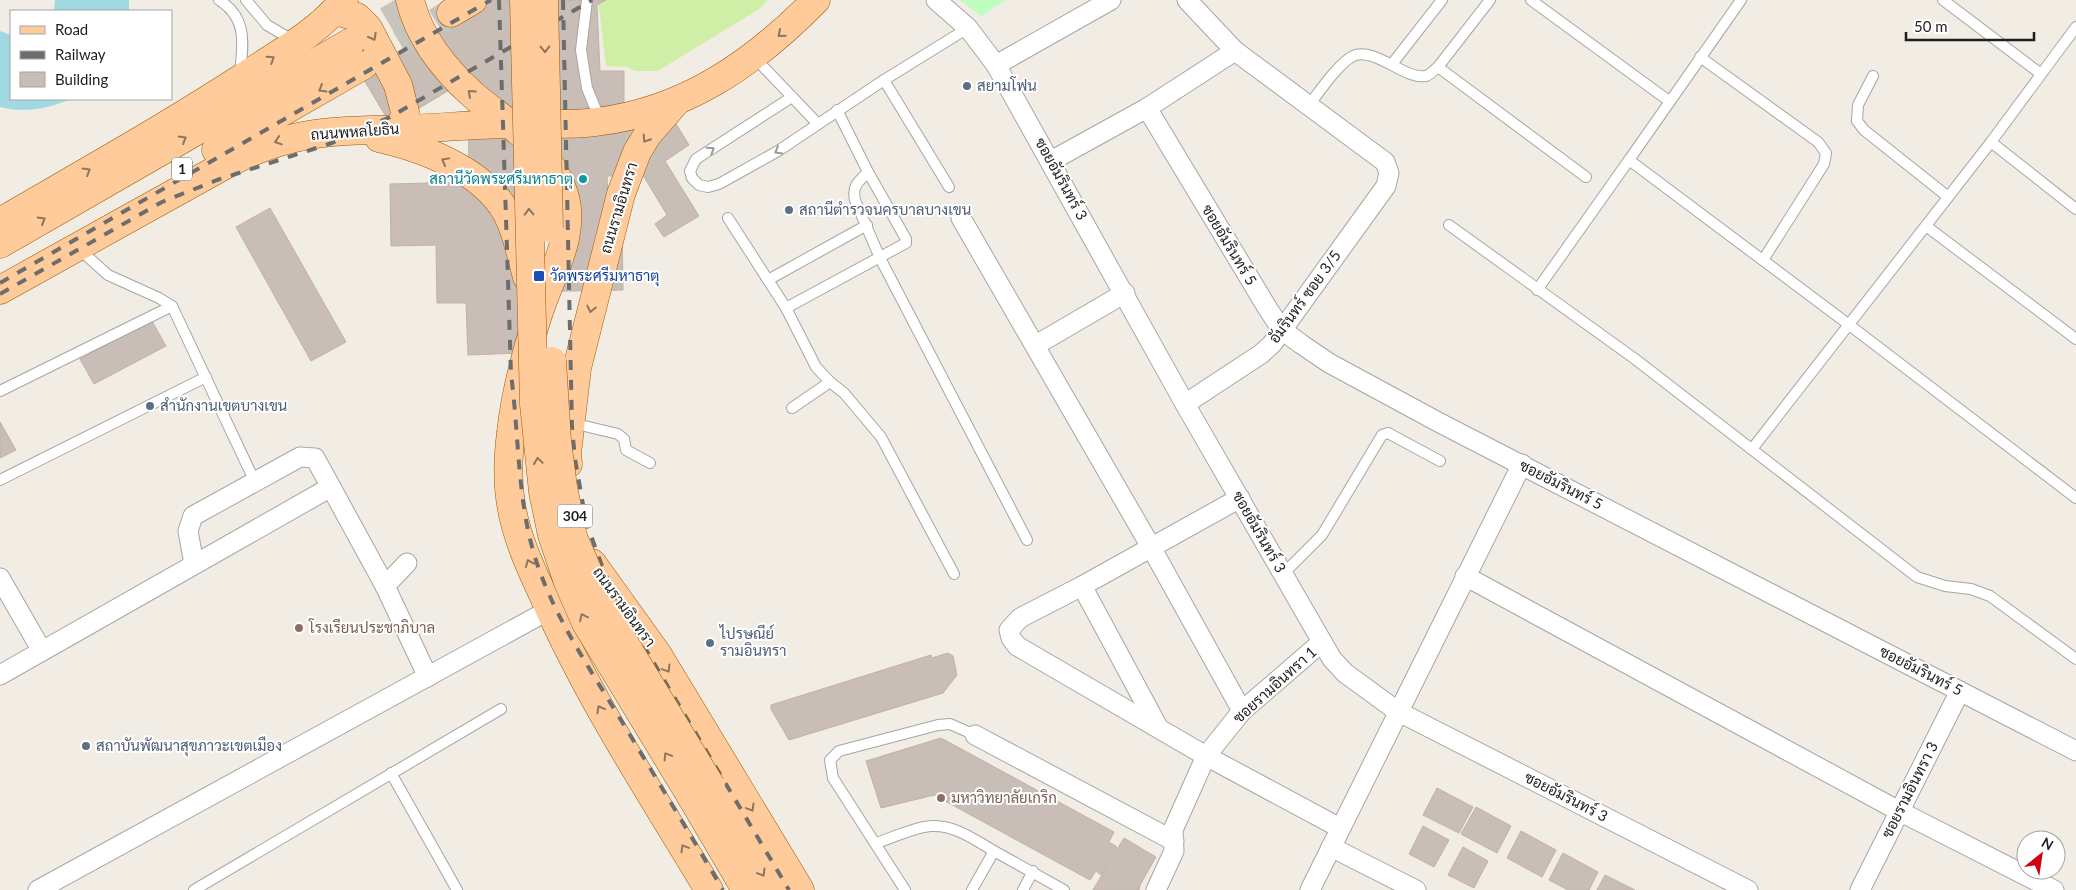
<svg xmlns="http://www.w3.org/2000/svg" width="2076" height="890" font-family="Lato,Sarabun,sans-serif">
<rect width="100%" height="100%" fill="#f1ece4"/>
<path fill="#d0efa6" d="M598,0H768L759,9L658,71H635L627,67L606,66Z"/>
<path fill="#befebe" d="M960,0H1006L981,16Z"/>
<g fill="#a1d9e2">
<path d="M55,0H129V11H54Z"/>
<path d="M0,31L11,35V99H70C48,109 24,113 0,107Z"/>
</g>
<g fill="#c9bdb7" stroke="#c4b0a5" fill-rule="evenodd">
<path d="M490,0H606L597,5L600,71H624V107L670,114L689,145L665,161L699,216L664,237L655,224L667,215L643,175L607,176L608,201L622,215L623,290L518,292L520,353L468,355L466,303H437L436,245L391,246L390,184L469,182L468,79L391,125L361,75ZM516,52L560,275L521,276Z"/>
<path d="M270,208L346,342L311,361L236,227Z"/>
<path d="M152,321L166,346L94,384L80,359L109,344L108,341L121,334L122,337Z"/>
<path d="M0,422L16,450L0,458Z"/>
<path d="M948,653L953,656L957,675L943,693L789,740L771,709V705L931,655L932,658Z"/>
<path d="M941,738L1114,832L1109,842L1117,847L1101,875L1096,871L1090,880L934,795L881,808L866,761Z"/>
<path d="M1437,788L1473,807L1459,833L1423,815Z"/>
<path d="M1476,807L1511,826L1497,853L1461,834Z"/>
<path d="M1423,826L1449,840L1434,867L1409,854Z"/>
<path d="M1521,831L1556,850L1542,877L1507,858Z"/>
<path d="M1124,838L1156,857L1140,885L1139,890H1093Z"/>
<path d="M1463,847L1488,861L1474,888L1448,875Z"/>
<path d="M1563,853L1598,872L1589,890H1568L1549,880Z"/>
<path d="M1605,875L1635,890H1597Z"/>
</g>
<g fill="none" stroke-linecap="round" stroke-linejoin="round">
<g stroke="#c7c3bd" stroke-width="28" stroke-dasharray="28 14" stroke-linecap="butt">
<path d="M351,42L422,0"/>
<path d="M364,65L451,13"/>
</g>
<g stroke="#a6a6a6" stroke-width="12">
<g id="lane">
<path d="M219,0C248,18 243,44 240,74"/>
<path d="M246,0L267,25L294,41"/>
<path d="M587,0L581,50L587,88L600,120"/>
<path d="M1531,0L1669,101"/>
<path d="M1741,0L1629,160L1848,324L2076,498"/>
<path d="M1943,0L2041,74"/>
<path d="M754,57L818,124"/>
<path d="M1700,57L1818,142L1826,153L1824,164L1763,260"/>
<path d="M1392,64L1442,0"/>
<path d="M1438,67L1586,177"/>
<path d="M1873,76L1858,105L1857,121L1864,130L1947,196"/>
<path d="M884,80L949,187"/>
<path d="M792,97L696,159L690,171L692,178L699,185L708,187L719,184L778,151L884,80L968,28"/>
<path d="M1309,105C1320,91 1338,64 1353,56C1374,46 1405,80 1426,76C1430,75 1434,70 1438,67L1490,0"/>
<path d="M837,110L868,172C858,182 852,186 855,200L880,258L1027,540"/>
<path d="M1991,142L2076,209"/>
<path d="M868,172L906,239V243L786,308L816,367L830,382L844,393L881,437L954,574"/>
<path d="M728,218L786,308"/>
<path d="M1449,225L1635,359L1917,577L1945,586L1971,589L1990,596L2076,659"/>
<path d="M1926,226L2076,339"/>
<path d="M78,248L108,275L159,298L172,306L255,482"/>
<path d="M768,280L867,225"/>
<path d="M1537,290L1629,160"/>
<path d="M0,391L172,306"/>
<path d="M792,408L830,382"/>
<path d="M572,423L618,434L624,439L626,450L650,463"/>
<path d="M1752,449L1991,142L2076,27"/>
<path d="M0,480L206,377"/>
<path d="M1283,574L1322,535L1382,435L1388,433L1440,461"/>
<path d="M391,773L457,890"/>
<path d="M876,843C892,838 917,826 932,826C955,825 975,840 994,851L972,890"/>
<path d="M994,851L1064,890"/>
<path d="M194,890L501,709"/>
<path d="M905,890L833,778L830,760L839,751L938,725L950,724L975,735"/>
<path d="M1023,890L1033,871"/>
</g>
</g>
<g stroke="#a6a6a6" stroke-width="21">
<g id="street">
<path d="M936,0L968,28L996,65L1185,404L1332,659L1345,673L1397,711L1748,890"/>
<path d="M996,65L1111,0"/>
<path d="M1147,108L1268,309L1282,330L1301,344L1329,363L1440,423L2076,751"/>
<path d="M1051,161L1147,108L1235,51"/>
<path d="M961,218L1151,547L1242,711"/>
<path d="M1036,345L1125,293"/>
<path d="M1185,404L1261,354L1272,344L1386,186L1389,173L1385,162L1235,51L1187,0"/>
<path d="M1240,498L1082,586L1020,618L1009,630L1011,638L1017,646L1206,756L1340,828"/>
<path d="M407,563L385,586L428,677"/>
<path d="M194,564L188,531L193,516L300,457L315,458L385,586"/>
<path d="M1465,576L1899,811L2054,890"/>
<path d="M0,578L42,651"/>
<path d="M1082,586L1158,727"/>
<path d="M0,675L331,487"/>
<path d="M975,735L1174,841"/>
<path d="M1331,847L1416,890"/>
<path d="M38,890L549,610"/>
<path d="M1156,890L1174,851L1173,830L1206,756L1242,711L1322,642"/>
<path d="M1310,890L1522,464"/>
<path d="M1860,890L1960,691"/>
</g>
</g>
<g stroke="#9a5a00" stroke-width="29">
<g id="primary">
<path d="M410,0C419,37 445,70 473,95C509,126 549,145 564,194C577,235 550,276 538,315C526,353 515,393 511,433C508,456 507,481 511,504C516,537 531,569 545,599C590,701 652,795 709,890"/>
<path d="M335,11L357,17L368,28L398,85L405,112L403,122L395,129"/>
<path d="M451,13L473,0"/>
<path d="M379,138C427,149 491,173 511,222C518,239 522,259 527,277"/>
<path d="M216,150L364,65"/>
<path d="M0,222C84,173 170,125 251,72C284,50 319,31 344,0"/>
<path d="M0,244L351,42"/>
<path d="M0,290L225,165C291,129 335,131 407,129C441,128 476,124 509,124C538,123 567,126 596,122C686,111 754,63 816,0"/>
<path d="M568,464L567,453L577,368L621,194L637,152L648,134L677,101"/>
<path d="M592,563L658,655L800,890"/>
<path d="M711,786L772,890"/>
<path d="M692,798L746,890"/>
</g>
</g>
<use href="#lane" stroke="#fff" stroke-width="10"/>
<use href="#street" stroke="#fff" stroke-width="19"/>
<use href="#primary" stroke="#ffcb9b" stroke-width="28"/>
<g stroke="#6d6d6d" stroke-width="4" stroke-dasharray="10 10" stroke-linecap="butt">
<path d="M499,0L511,374C519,434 517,496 534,554C551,611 585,661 616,712C652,771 688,831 723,890"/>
<path d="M563,0L572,427L575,459L586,522L605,574L642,643L789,890"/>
<path d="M0,283L491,0"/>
<path d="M0,294L162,202L217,180L332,143L390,117L592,0"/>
</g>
<g stroke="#9a5a00" stroke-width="29" stroke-linecap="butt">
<g id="primary-bridge">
<path d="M524,0L534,404L543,492L552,535L568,582L586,623L692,798"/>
<path d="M544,0L549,228"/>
<path d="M552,361L557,441L563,487L573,537L605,611L711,786"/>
</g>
</g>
<use href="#primary-bridge" stroke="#ffcb9b" stroke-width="28"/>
</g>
<defs><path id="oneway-chevron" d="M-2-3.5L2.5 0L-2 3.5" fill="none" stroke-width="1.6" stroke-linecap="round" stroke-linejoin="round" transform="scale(1.25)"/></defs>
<g stroke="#8f755d">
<use href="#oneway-chevron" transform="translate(781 34) rotate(139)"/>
<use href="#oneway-chevron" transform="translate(373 37) rotate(62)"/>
<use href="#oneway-chevron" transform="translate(545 49) rotate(89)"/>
<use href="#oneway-chevron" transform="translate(271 59) rotate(-33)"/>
<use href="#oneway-chevron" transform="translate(322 89) rotate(150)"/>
<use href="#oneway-chevron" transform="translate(471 93) rotate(-138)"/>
<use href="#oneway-chevron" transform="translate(183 139) rotate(-30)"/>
<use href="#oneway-chevron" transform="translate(646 139) rotate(123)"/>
<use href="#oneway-chevron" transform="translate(278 141) rotate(162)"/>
<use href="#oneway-chevron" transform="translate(445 161) rotate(-151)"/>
<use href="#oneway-chevron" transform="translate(87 171) rotate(-31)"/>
<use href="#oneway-chevron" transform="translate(529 212) rotate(-91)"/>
<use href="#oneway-chevron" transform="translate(42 220) rotate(-30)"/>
<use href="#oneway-chevron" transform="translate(591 309) rotate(103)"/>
<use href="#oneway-chevron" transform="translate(538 461) rotate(-98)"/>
<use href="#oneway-chevron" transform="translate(529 563) rotate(-112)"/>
<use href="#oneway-chevron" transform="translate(583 617) rotate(-115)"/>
<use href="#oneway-chevron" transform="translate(667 669) rotate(59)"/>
<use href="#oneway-chevron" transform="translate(600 709) rotate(-119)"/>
<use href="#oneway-chevron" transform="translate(667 756) rotate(-121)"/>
<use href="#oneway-chevron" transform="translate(751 808) rotate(59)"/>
<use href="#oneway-chevron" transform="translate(684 848) rotate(-121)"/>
<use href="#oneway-chevron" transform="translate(762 873) rotate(59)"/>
</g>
<g stroke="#9a9a9a">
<use href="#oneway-chevron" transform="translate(711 150) rotate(-33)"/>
<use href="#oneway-chevron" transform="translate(778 151) rotate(149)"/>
</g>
<g fill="#5c6f8a" stroke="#fff" stroke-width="2">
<circle cx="967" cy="86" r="5"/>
<circle cx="789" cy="210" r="5"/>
<circle cx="150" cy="406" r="5"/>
<circle cx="710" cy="643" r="5"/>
<circle cx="86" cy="746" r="5"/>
</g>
<circle fill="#0f9aa8" stroke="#fff" stroke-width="2" cx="583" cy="179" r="5"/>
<rect fill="#1a4fb4" stroke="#fff" stroke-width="2" x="533" y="270" width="12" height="12" rx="2.5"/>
<g fill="#8d6e63" stroke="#fff" stroke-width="2">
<circle cx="299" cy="628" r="5"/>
<circle cx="941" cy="798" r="5"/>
</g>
<g text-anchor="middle" stroke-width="4" stroke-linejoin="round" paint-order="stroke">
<g fill="#fff" stroke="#626262" stroke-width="1">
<rect x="172" y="157.5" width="20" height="23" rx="4"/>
<rect x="557.5" y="504.5" width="35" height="23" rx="4"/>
</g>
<g font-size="14" font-weight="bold" fill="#1f1f1f">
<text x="182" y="174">1</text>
<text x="575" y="521">304</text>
</g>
<g font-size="15" fill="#4e5e75" stroke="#fff" text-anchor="start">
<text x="977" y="91">สยามโฟน</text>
<text x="799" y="215">สถานีตำรวจนครบาลบางเขน</text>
<text x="160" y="411">สำนักงานเขตบางเขน</text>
<text x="720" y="639">ไปรษณีย์<tspan x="720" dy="17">รามอินทรา</tspan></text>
<text x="96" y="751">สถาบันพัฒนาสุขภาวะเขตเมือง</text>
</g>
<g font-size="15" fill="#1f1f1f" stroke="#fff">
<text transform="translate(355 132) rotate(-4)" y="5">ถนนพหลโยธิน</text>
<text transform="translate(1061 179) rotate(61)" y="5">ซอยอัมรินทร์ 3</text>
<text transform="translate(619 208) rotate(-73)" y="5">ถนนรามอินทรา</text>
<text transform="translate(1229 245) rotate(59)" y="5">ซอยอัมรินทร์ 5</text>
<text transform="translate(1305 297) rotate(-54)" y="5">อัมรินทร์ ซอย 3/5</text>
<text transform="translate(1561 485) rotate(27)" y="5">ซอยอัมรินทร์ 5</text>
<text transform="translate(1259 532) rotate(60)" y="5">ซอยอัมรินทร์ 3</text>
<text transform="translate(624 607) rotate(54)" y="5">ถนนรามอินทรา</text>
<text transform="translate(1921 671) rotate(27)" y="5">ซอยอัมรินทร์ 5</text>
<text transform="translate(1275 685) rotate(-42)" y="5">ซอยรามอินทรา 1</text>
<text transform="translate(1910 790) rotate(-63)" y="5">ซอยรามอินทรา 3</text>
<text transform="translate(1566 797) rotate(27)" y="5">ซอยอัมรินทร์ 3</text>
</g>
<g font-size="15" fill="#0d838f" stroke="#fff" text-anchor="end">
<text x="573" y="184">สถานีวัดพระศรีมหาธาตุ</text>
</g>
<g font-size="15" fill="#164399" stroke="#fff" text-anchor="start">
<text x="550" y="281">วัดพระศรีมหาธาตุ</text>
</g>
<g font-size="15" fill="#785e54" stroke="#fff" text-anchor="start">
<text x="309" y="633">โรงเรียนประชาภิบาล</text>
<text x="951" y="803">มหาวิทยาลัยเกริก</text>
</g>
</g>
<rect x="10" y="10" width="162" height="90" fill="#ffffff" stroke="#a5a5a5"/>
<rect x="20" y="26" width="25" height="8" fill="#ffcb9b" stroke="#a5a5a5"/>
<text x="55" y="35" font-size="15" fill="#1f1f1f">Road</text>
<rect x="20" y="51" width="25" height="8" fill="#6d6d6d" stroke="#a5a5a5"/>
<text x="55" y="60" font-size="15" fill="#1f1f1f">Railway</text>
<rect x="20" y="72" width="25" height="15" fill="#c9bdb7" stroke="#a5a5a5"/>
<text x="55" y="85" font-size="15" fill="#1f1f1f">Building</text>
<g transform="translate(2041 855) rotate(30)"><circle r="24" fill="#ffffff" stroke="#a5a5a5"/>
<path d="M0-4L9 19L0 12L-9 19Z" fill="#ce0012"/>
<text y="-8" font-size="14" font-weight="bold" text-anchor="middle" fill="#1f1f1f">N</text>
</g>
<path d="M1906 32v8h128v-8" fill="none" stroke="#1f1f1f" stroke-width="2.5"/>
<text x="1914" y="32" font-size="15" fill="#1f1f1f" stroke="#ffffff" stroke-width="4" paint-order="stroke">50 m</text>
</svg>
